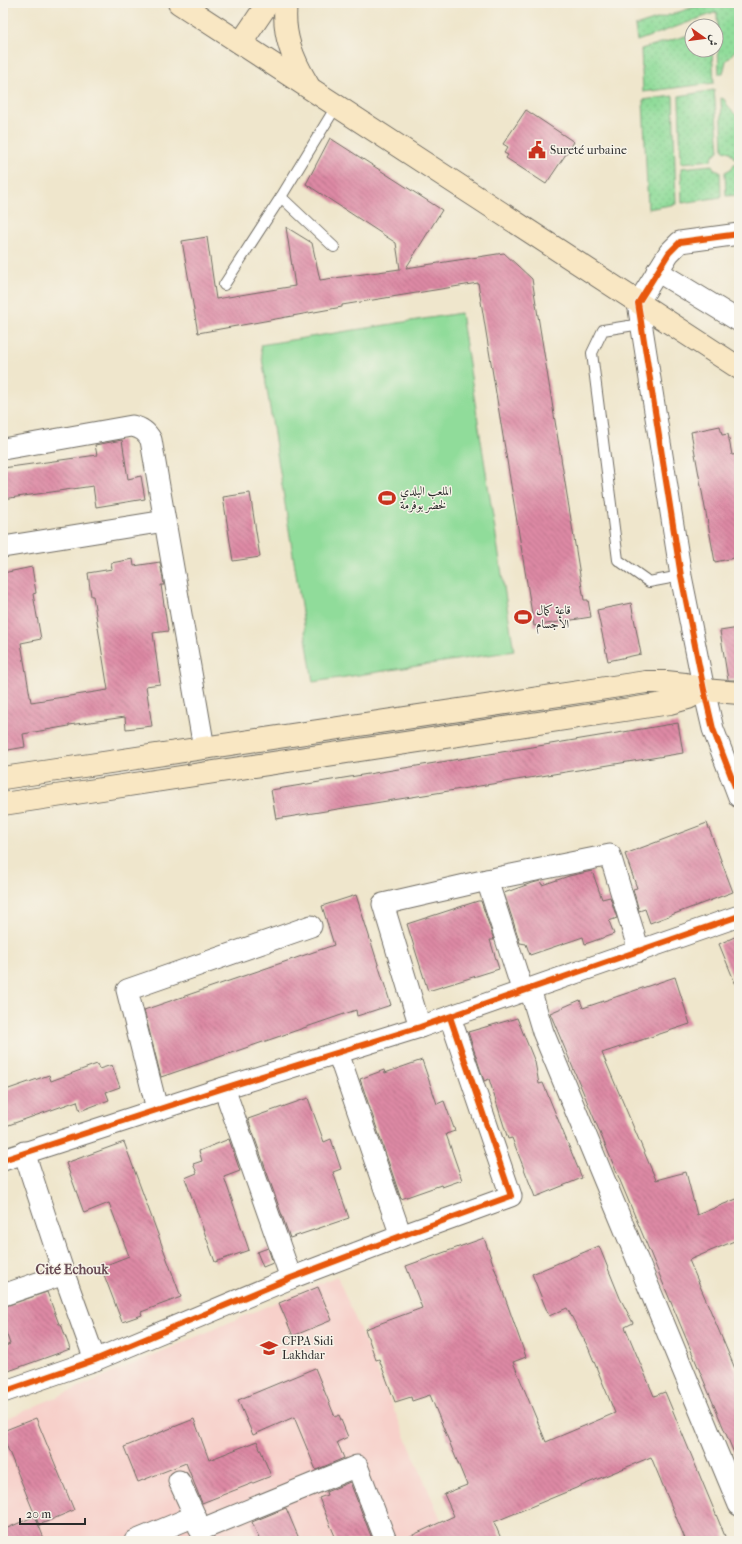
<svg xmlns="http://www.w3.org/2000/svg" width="742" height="1544" font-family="'IM FELL French Canon',Amiri,serif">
<defs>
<pattern id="green-dots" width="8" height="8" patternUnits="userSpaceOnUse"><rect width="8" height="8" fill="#90dc9a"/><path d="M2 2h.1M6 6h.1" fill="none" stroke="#7cbd85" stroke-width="1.8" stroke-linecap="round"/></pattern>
<pattern id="building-back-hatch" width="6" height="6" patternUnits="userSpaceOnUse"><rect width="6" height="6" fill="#dd89a4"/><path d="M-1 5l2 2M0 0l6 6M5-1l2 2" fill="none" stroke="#b37086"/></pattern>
</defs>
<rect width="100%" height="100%" fill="#f7f3e8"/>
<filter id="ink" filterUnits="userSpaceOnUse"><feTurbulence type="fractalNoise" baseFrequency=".025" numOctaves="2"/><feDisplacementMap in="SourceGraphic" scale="8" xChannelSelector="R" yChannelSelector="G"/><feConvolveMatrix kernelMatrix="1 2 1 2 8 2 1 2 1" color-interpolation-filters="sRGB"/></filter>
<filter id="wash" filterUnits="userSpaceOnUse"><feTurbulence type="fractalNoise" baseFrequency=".012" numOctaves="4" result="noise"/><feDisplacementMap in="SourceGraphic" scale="16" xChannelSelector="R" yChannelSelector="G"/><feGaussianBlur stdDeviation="0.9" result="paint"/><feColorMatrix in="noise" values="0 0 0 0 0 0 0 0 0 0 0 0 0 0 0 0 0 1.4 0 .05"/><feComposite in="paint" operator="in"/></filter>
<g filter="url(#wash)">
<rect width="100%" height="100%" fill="#efe6cc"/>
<path fill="#f7d0ca" d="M337,1276L450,1541H3V1420Z"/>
<g fill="url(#green-dots)" stroke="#5e8462">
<path d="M707,3H739V46L726,61L723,74H719L717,12L637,41L635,26Z"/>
<path d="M692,34V50H712L714,83L643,92L641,49Z"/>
<path d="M714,90L719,151L713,155L712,160L681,163L679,96Z"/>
<path d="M673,96L676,204L648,209L643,100Z"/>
<path d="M721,98L724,99L729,108L739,118V158H734L730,152L723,150Z"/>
<path d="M739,163V195L726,196L725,172L731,169L734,164Z"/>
<path d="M712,165L715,170L720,172L721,197L682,203L681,168Z"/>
</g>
<path fill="#90dc9a" stroke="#5e8462" d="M461,313L514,651L313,682L260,345Z"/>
<g id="blocks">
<g fill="url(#building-back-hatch)">
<path d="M526,110L574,142L546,184L506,158L508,155L504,153L508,147L503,144Z"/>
<path d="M330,138L442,210L406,268L504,253L532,279L584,600H588L591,617L534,626L478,283L342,305V307L198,333L182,241L207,237L216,299L295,286L286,227L312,243L320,280L400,269L396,243L306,184Z"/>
<path d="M720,426L722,435L728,434L732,455L739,454V557L715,562L691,432Z"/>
<path d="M122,440L128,479L141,476L145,499L96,507L93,486L3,499V468L97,455L95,445Z"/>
<path d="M250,493L260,557L233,561L223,497Z"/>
<path d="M133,559L134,566L160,562L164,585H161L168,631L153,633L160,684L146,686L152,726L126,729L125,717L69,725V726L23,734L25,747L3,751V573L32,567L36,593L33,594L41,639L21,643L31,702L108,690L93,596H91L88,573L112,569L111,563Z"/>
<path d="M631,603L641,654L608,661L597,610Z"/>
<path d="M739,628V680H728L720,631Z"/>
<path d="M678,723L683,753L276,819L271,790Z"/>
<path d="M707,823L733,892L650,923L645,909L639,911L633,889L637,888L625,854Z"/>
<path d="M592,871L602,899L610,897L617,918L609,921L614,934L585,944L583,937L530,955L526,944L520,943L504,893L529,884L540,881L542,885L569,876Z"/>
<path d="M356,895L391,1005L357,1016L356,1010L161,1077L144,1010L334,945L322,906Z"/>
<path d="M478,901H481L494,940H490L499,969L428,991L407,924Z"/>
<path d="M739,935V990H738L719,944Z"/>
<path d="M675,977L690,1024L602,1053L656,1180L686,1172L697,1215L739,1198V1239L689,1260L739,1378V1465L550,1013L580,1000L583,1008Z"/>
<path d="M517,1018L535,1062L539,1084L543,1083L582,1178L535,1197L512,1138L508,1139L489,1079L484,1081L468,1032Z"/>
<path d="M422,1060L437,1104L444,1101L455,1131L446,1134L462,1180L442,1187L441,1185L401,1199L360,1079L384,1070L385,1073Z"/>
<path d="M97,1064L99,1069L112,1065L120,1087L106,1092L109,1100L80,1111L77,1101L3,1127V1091L49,1075L51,1081Z"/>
<path d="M308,1098L324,1142L331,1139L341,1169L333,1172L349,1218L290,1238L248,1119Z"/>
<path d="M229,1139L240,1171L224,1177L249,1250L215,1262L185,1178L197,1173L193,1164L202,1161L199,1151Z"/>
<path d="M124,1142L181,1297L141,1312L142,1315L122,1322L101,1267L129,1256L109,1203L84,1213L66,1163Z"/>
<path d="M484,1238L526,1357L513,1362L546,1442L615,1413L588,1347L567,1308L549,1316L532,1274L599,1246L620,1298L633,1323L625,1327L654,1396L665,1392L727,1541H686L651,1457L494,1522L502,1541H400L454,1516L444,1494L467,1485L430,1395L412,1401L411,1397L395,1402L379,1359L376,1360L365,1329L422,1308L406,1266Z"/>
<path d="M268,1248L273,1263L263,1267L257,1252Z"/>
<path d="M318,1287L332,1320L293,1336L279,1303Z"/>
<path d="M47,1292L59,1324H61L70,1349L3,1373V1347L10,1344L3,1324V1307Z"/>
<path d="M315,1368L335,1417L339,1415L348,1437L337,1442L344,1458L316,1470L294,1417L253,1435L238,1400Z"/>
<path d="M36,1418L74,1510L39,1525L3,1437V1431Z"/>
<path d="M194,1419L209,1460L257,1441L271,1476L202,1503L186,1463L138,1482L124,1447Z"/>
<path d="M350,1482L373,1541H337L319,1498L327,1495L326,1492Z"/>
<path d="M286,1508L300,1541H260L252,1522Z"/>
<path d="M35,1516L45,1541H3V1530Z"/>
</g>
</g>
</g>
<g filter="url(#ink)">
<use href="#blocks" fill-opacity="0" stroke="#706c63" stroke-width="1"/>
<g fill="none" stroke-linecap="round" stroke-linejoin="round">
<g stroke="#706c63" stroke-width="12">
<g id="service">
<path d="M281,197L334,247"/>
<path d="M224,285L281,197L337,105"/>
<path d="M641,324L603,330L592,353L618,560L649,582L681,576"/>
</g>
</g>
<g stroke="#706c63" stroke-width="23">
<g id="minor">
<path d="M739,234L680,242L669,253L638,303L681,576L704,690L713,729L739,797"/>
<path d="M657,271L739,321"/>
<path d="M3,449L132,426C142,428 147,432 151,440L204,748"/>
<path d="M3,547L165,521"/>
<path d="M487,880L610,855L639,951"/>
<path d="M530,989L543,1032L739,1505"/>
<path d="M420,1027L383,904L487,880L523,992"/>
<path d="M338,1053L401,1236"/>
<path d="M224,1088L291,1278"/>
<path d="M157,1109L127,990L311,926"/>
<path d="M24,1152L64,1274L95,1360"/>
<path d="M3,1160L224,1088L420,1027L739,916"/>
<path d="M3,1295L64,1274"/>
<path d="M3,1392L95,1360L291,1278L401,1236L511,1196L450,1017"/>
<path d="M179,1481L195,1516L200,1529"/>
<path d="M200,1530L357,1466L386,1541"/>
<path d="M135,1541L195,1516"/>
</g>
</g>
<g stroke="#706c63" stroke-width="24">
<g id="secondary">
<path d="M179,3L739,368"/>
<path d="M286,3C282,34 293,60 308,85"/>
<path d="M241,43L268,3"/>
<path d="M3,778L646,682H666L685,684L704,690L739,693"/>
<path d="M3,804L670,703L688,698L704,690"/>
</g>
</g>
<use href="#service" stroke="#fff" stroke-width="10"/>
<use href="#minor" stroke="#fff" stroke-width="21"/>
<use href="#secondary" stroke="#f9e7c3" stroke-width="22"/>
<g stroke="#f7f3e8" stroke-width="8">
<g id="cycleway">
<path d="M739,234L680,242L669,253L638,303L681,576L704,690L713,729L739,797"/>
<path d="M3,1160L224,1088L420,1027L739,916"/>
<path d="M3,1392L95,1360L291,1278L401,1236L511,1196L450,1017"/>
</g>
</g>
<use href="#cycleway" stroke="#e8590c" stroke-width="6"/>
</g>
</g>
<defs>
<g id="civic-bare" transform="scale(1.38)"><path d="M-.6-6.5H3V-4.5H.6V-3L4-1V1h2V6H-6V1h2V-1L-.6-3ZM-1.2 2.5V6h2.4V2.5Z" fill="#c8321e" stroke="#f7f3e8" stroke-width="2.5" paint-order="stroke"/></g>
<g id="stadium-bare" transform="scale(1.38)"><path d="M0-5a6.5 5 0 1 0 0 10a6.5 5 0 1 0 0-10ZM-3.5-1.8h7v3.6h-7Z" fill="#c8321e" stroke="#f7f3e8" stroke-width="2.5" paint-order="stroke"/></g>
<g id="university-bare" transform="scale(1.38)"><path d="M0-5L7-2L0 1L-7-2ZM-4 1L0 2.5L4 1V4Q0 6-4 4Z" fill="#c8321e" stroke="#f7f3e8" stroke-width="2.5" paint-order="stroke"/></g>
</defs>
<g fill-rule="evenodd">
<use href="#civic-bare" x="537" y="150"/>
<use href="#stadium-bare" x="387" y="498"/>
<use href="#stadium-bare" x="523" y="617"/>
<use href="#university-bare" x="269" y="1348"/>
</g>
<g text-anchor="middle" stroke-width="3" stroke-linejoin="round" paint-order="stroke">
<g font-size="12" fill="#2b2b2b" stroke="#f7f3e8" text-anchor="start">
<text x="550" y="154">Sureté urbaine</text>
<text x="400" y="495">الملعب البلدي<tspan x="400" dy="14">لخضر بوفرمة</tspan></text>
<text x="536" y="614">قاعة كمال<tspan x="536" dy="14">الأجسام</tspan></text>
<text x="282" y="1345">CFPA Sidi<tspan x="282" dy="14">Lakhdar</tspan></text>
</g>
<g font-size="14" font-weight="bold" fill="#694c55" stroke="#f7f3e8">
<text x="72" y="1274">Cité Echouk</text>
</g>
</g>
<rect width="742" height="1544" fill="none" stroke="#f7f3e8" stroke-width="16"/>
<g transform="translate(704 38) rotate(104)"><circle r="19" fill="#f7f3e8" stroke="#a5a39c"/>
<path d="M0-3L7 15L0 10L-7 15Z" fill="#c8321e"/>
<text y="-6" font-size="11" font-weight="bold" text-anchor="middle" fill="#2b2b2b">ش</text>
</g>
<path d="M20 1518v6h65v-6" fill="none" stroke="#2b2b2b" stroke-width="2"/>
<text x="26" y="1518" font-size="12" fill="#2b2b2b" stroke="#f7f3e8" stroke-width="3" paint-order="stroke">20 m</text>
</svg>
